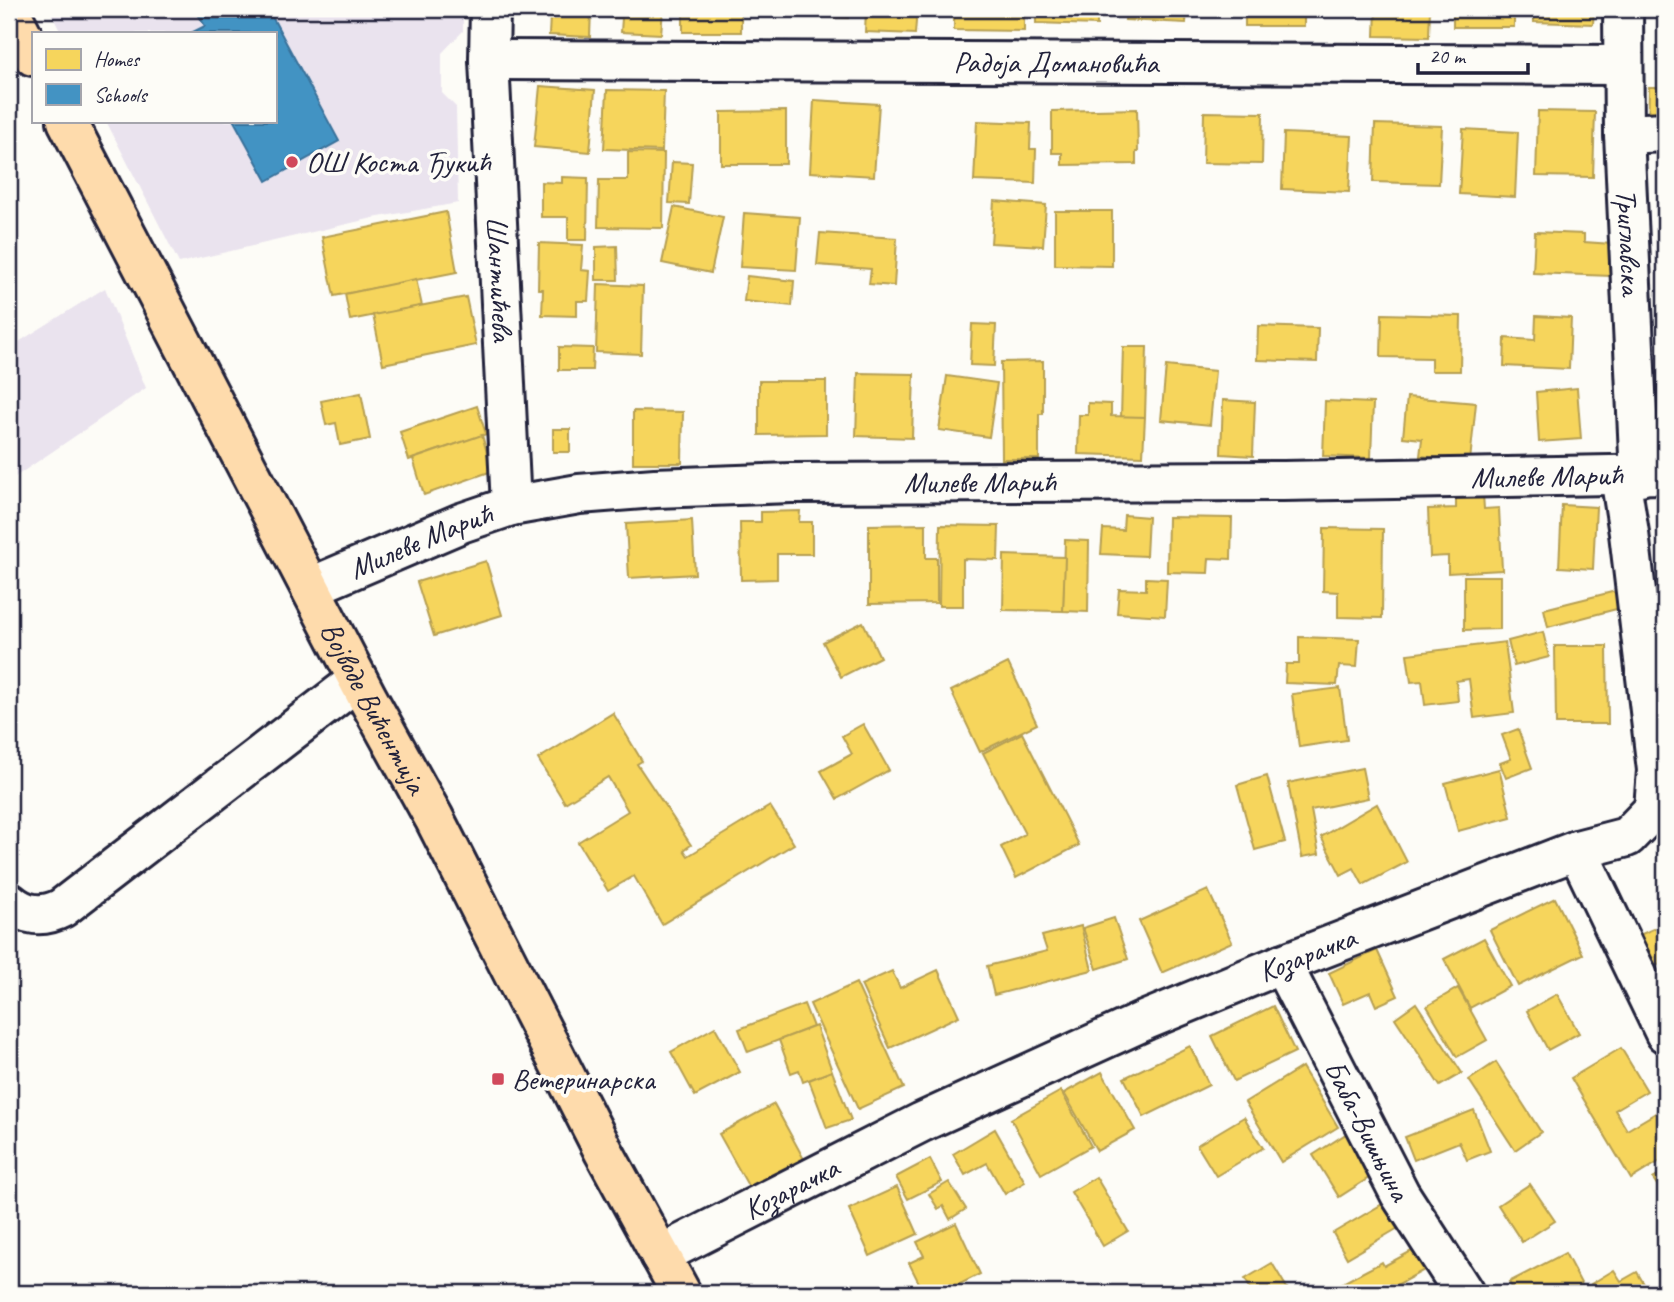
<svg xmlns="http://www.w3.org/2000/svg" width="1674" height="1302" font-family="Caveat,sans-serif">
<rect width="100%" height="100%" fill="#fdfcf7"/>
<filter id="ink" filterUnits="userSpaceOnUse"><feTurbulence type="fractalNoise" baseFrequency=".0143" numOctaves="2"/><feDisplacementMap in="SourceGraphic" scale="14" xChannelSelector="R" yChannelSelector="G"/><feConvolveMatrix kernelMatrix="1 2 1 2 8 2 1 2 1" color-interpolation-filters="sRGB"/></filter>
<g filter="url(#ink)">
<g fill="#eae3ee">
<path d="M49,9H463V31L442,53V93L456,107L458,203L373,218L179,263L106,121H275V33H61Z"/>
<path d="M105,288L146,388L9,481V348Z"/>
</g>
<g fill="#f6d55c" stroke="#b69f52" stroke-width="2">
<path d="M541,9H591L590,37L549,35L550,16H541Z"/>
<path d="M609,9H663L661,34L621,32L622,18L608,17Z"/>
<rect x="683" y="9" width="58" height="23"/>
<path d="M771,9H848V18L771,14Z"/>
<path d="M866,9H917L915,34L865,32Z"/>
<path d="M954,9H1024V31L954,30Z"/>
<path d="M1036,9H1097V25L1036,23Z"/>
<path d="M1126,9H1187L1186,23L1125,20Z"/>
<rect x="1245" y="9" width="59" height="17"/>
<path d="M1376,9H1437H1430L1429,37L1375,36Z"/>
<rect x="1453" y="9" width="61" height="18"/>
<path d="M1534,9H1594L1593,24L1534,22Z"/>
<path d="M540,86L595,90L590,152L534,147Z"/>
<path d="M1649,87H1665V128H1648Z"/>
<path d="M607,90L664,91L662,151L604,149Z"/>
<path d="M814,100L879,104L874,176L810,172Z"/>
<path d="M1137,109L1138,152H1136V164L1062,165V153H1052V111Z"/>
<path d="M786,111V164H721V112Z"/>
<path d="M1538,111L1595,112L1593,177L1536,176Z"/>
<path d="M1204,112L1263,113L1262,164L1203,163Z"/>
<path d="M977,121L1031,123L1030,149H1036L1035,183L974,181Z"/>
<path d="M1375,124L1442,126L1439,184L1373,182Z"/>
<path d="M1463,129L1518,132L1515,197L1459,194Z"/>
<path d="M1284,133L1352,136L1349,192L1282,189Z"/>
<path d="M628,152L664,153L663,228L598,227L599,180H628Z"/>
<path d="M672,162L692,163L689,204L669,203Z"/>
<path d="M562,177L588,178L587,240H568V217H541V182L562,183Z"/>
<path d="M994,201L1046,205L1043,246L991,243Z"/>
<path d="M674,207L723,217L711,273L662,263Z"/>
<path d="M1055,211H1112V266L1055,265Z"/>
<path d="M446,212L457,272L334,296L322,237Z"/>
<path d="M744,213L800,217L796,270L740,267Z"/>
<path d="M1535,232L1584,234V242L1612,244L1611,276L1533,273Z"/>
<path d="M820,233L897,238L894,286L869,284L871,269L817,265Z"/>
<path d="M539,243L583,245L581,270L590,271L588,301H577V316L542,315L543,289H538Z"/>
<path d="M617,246L618,280H596V247Z"/>
<path d="M747,276L794,281L792,306L744,301Z"/>
<path d="M416,279L422,306L350,320L345,294Z"/>
<path d="M598,284L643,286L641,354L596,352Z"/>
<path d="M466,297L476,345L383,364L373,315Z"/>
<path d="M1382,314L1461,316L1460,371H1431V358L1381,357Z"/>
<path d="M1536,316L1571,318L1569,369L1504,366L1505,338L1535,340Z"/>
<path d="M972,324L996,325L994,366L970,365Z"/>
<path d="M1258,326L1318,328L1317,362L1257,360Z"/>
<path d="M559,347L593,348L592,370H559Z"/>
<path d="M1123,347H1147L1145,417H1121Z"/>
<path d="M1043,361V414H1039V459H1002L1001,362Z"/>
<path d="M1166,366L1215,371L1210,425L1161,420Z"/>
<path d="M858,373L914,374L912,438L856,436Z"/>
<path d="M947,376L997,383L989,437L939,430Z"/>
<path d="M759,381H826V434L759,435Z"/>
<path d="M1577,388L1581,439L1539,442L1536,392Z"/>
<path d="M361,393L370,439L340,445L336,423L326,425L321,401Z"/>
<path d="M1407,397L1476,403L1470,461L1420,456L1422,439L1403,437Z"/>
<path d="M1223,400L1255,402L1253,456L1221,454Z"/>
<path d="M1325,401L1373,403L1371,458L1323,456Z"/>
<path d="M1088,403L1111,404V416L1145,417L1143,456L1078,454L1079,415H1088Z"/>
<path d="M477,406L486,434L409,460L400,432Z"/>
<path d="M633,411L683,412L682,463H633Z"/>
<rect x="553" y="429" width="17" height="23"/>
<path d="M482,435L492,471L424,495L413,459Z"/>
<path d="M1483,494L1484,509L1499,508L1502,570L1448,573V556L1430,557L1428,509L1456,508V495Z"/>
<path d="M1562,505L1596,507L1593,569L1559,567Z"/>
<path d="M800,511L799,522H812V554H777V579L741,580L740,522H761V512Z"/>
<path d="M1124,515L1148,517L1146,556L1101,554L1103,529L1123,530Z"/>
<path d="M1168,517L1232,518L1231,559L1209,558L1208,573L1167,572Z"/>
<path d="M692,520L695,574L629,578L626,524Z"/>
<path d="M926,524V558H937V603L869,604V525Z"/>
<path d="M940,525L999,526L998,560L963,559V606H939Z"/>
<path d="M1324,528L1383,529L1382,618L1338,617V592L1323,591Z"/>
<path d="M1065,540L1089,541L1088,612L1063,611Z"/>
<path d="M1004,555L1065,557L1063,611L1003,610Z"/>
<path d="M486,561L502,615L434,636L417,582Z"/>
<path d="M1464,576H1500V629L1464,630Z"/>
<path d="M1146,578L1167,579L1165,616L1117,613L1119,589L1146,590Z"/>
<path d="M1620,590L1624,607L1548,627L1544,609Z"/>
<path d="M863,622L880,657L841,677L823,642Z"/>
<path d="M1543,632L1549,657L1514,666L1508,641Z"/>
<path d="M1299,637L1359,639L1357,667L1339,666L1337,685L1285,683L1286,664H1299Z"/>
<path d="M1505,642L1514,713L1474,718L1469,679L1456,681L1458,701L1425,705L1422,681L1411,682L1407,654Z"/>
<path d="M1555,646H1607L1608,724H1556Z"/>
<path d="M1008,663L1037,724L980,752L951,691Z"/>
<path d="M1340,688L1347,740L1299,747L1292,694Z"/>
<path d="M613,713L642,761L637,764L691,845L684,850L688,856L770,806L794,844L662,924L634,876L608,891L578,842L628,811L608,777L565,803L538,759Z"/>
<path d="M863,724L889,770L837,799L821,771L852,754L842,736Z"/>
<path d="M1518,729L1532,768L1506,778L1500,763L1511,759L1502,735Z"/>
<path d="M1022,733L1079,845L1016,878L1001,847L1025,834L983,753Z"/>
<path d="M1362,768L1368,798L1311,810L1319,854L1302,857L1288,783Z"/>
<path d="M1499,769L1511,817L1458,831L1445,783Z"/>
<path d="M1267,776L1285,842L1255,850L1237,785Z"/>
<path d="M1377,804L1407,862L1363,885L1354,868L1341,875L1321,837Z"/>
<path d="M1208,890L1232,942L1162,973L1139,921Z"/>
<path d="M1555,898L1583,954L1518,986L1490,930Z"/>
<path d="M1114,918L1128,959L1097,969L1083,928Z"/>
<path d="M1662,925L1665,934V962L1651,968L1637,936Z"/>
<path d="M1081,926L1092,970L994,995L987,966L1047,951L1042,936Z"/>
<path d="M1484,938L1510,986L1470,1008L1444,959Z"/>
<path d="M1377,950L1398,996L1376,1006L1370,992L1343,1004L1329,973Z"/>
<path d="M938,970L959,1016L890,1048L861,985L892,971L900,988Z"/>
<path d="M856,983L904,1088L858,1109L810,1004Z"/>
<path d="M1458,988L1487,1040L1457,1057L1427,1006Z"/>
<path d="M1557,994L1579,1033L1548,1050L1527,1011Z"/>
<path d="M1416,1003L1462,1073L1440,1086L1395,1018Z"/>
<path d="M804,1004L813,1027L748,1052L739,1029Z"/>
<path d="M1273,1006L1295,1052L1234,1081L1212,1036Z"/>
<path d="M816,1026L832,1071L803,1082L799,1070L791,1073L779,1040Z"/>
<path d="M715,1027L740,1072L695,1096L671,1052Z"/>
<path d="M1190,1046L1209,1085L1144,1117L1124,1078Z"/>
<path d="M1621,1048L1647,1091L1615,1110L1627,1130L1661,1110L1665,1117V1158L1631,1179L1571,1078Z"/>
<path d="M1496,1062L1541,1132L1515,1150L1469,1080Z"/>
<path d="M1302,1067L1338,1127L1281,1162L1245,1102Z"/>
<path d="M832,1071L851,1120L827,1128L809,1080Z"/>
<path d="M1102,1072L1135,1130L1097,1151L1064,1093Z"/>
<path d="M1061,1091L1091,1146L1041,1174L1011,1119Z"/>
<path d="M774,1104L805,1161L751,1191L719,1134Z"/>
<path d="M1474,1110L1490,1151L1467,1160L1459,1142L1414,1160L1405,1137Z"/>
<path d="M1244,1117L1263,1148L1216,1176L1197,1145Z"/>
<path d="M995,1129L1025,1182L1005,1194L987,1163L965,1175L953,1154Z"/>
<path d="M1349,1132L1375,1174L1339,1197L1313,1155Z"/>
<path d="M930,1159L942,1182L908,1199L896,1177Z"/>
<path d="M1665,1170V1196L1653,1179Z"/>
<path d="M1096,1177L1128,1231L1103,1246L1071,1192Z"/>
<path d="M949,1182L966,1209L950,1219L943,1206L938,1209L929,1194Z"/>
<path d="M1530,1184L1555,1221L1522,1242L1498,1205Z"/>
<path d="M897,1187L918,1234L870,1256L849,1209Z"/>
<path d="M1386,1202L1400,1227L1347,1258L1333,1233Z"/>
<path d="M956,1223L980,1274L942,1293H924L909,1263L924,1256L917,1242Z"/>
<path d="M1415,1249L1426,1269L1395,1286L1399,1293H1324L1382,1262L1384,1266Z"/>
<path d="M1565,1253L1583,1287L1572,1293H1515L1509,1282Z"/>
<path d="M1272,1263L1290,1293H1253L1245,1279Z"/>
<path d="M1614,1270L1621,1281L1637,1272L1647,1289L1640,1293H1596L1591,1284Z"/>
</g>
<path fill="#4393c3" stroke="#39719a" stroke-width="2" d="M195,9H268L339,141L267,181L234,121H275V33H191L205,26Z"/>
<g fill="none" stroke-linecap="round" stroke-linejoin="round">
<g stroke="#22223b" stroke-width="44">
<g id="minor">
<path id="s1" d="M490,9L489,60L511,506"/>
<path id="s2" d="M1623,9L1624,134L1640,476"/>
<path id="s3" d="M489,60L1623,65"/>
<path d="M1624,134L1665,132"/>
<path id="s4" d="M311,587L461,523L511,506L579,494L655,488L791,483L1283,481L1665,474"/>
<path d="M1577,850L1665,1033"/>
<path d="M9,902C25,916 43,918 62,908L358,680"/>
<path id="s5" d="M1282,964L1400,1194L1464,1293"/>
<path id="s6" d="M660,1255L922,1122L1146,1020L1282,964L1577,850L1627,837L1654,809L1657,770L1629,533L1620,476"/>
</g>
</g>
<g stroke="#22223b" stroke-width="44">
<g id="major">
<path d="M9,9L33,56"/>
<path id="s7" d="M67,121L367,697L434,818L604,1152L681,1293"/>
</g>
</g>
<use href="#minor" stroke="#fdfcf7" stroke-width="38"/>
<use href="#major" stroke="#fedbac" stroke-width="38"/>
</g>
</g>
<g fill="#d1495b" stroke="#fdfcf7" stroke-width="2.5">
<circle cx="292" cy="162" r="7"/>
<rect x="491" y="1072" width="14" height="14" rx="3.5"/>
</g>
<g text-anchor="middle" stroke-width="7" stroke-linejoin="round" paint-order="stroke">
<g font-size="30" fill="#22223b" stroke="#fdfcf7">
<text dy="10" stroke="none"><textPath href="#s3" startOffset="567">Радоја Домановића</textPath></text>
<text dy="10" stroke="none"><textPath href="#s2" startOffset="233">Триглавска</textPath></text>
<text dy="10" stroke="none"><textPath href="#s1" startOffset="270">Шантићева</textPath></text>
<text dy="10" stroke="none"><textPath href="#s4" startOffset="1253">Милеве Марић</textPath></text>
<text dy="10" stroke="none"><textPath href="#s4" startOffset="686">Милеве Марић</textPath></text>
<text dy="10" stroke="none"><textPath href="#s4" startOffset="119">Милеве Марић</textPath></text>
<text dy="10" stroke="none"><textPath href="#s7" startOffset="662">Војводе Вићентија</textPath></text>
<text dy="10" stroke="none"><textPath href="#s6" startOffset="714">Козарачка</textPath></text>
<text dy="10" stroke="none"><textPath href="#s5" startOffset="187">Баба-Вишњина</textPath></text>
<text dy="10" stroke="none"><textPath href="#s6" startOffset="147">Козарачка</textPath></text>
</g>
<g font-size="30" fill="#22223b" stroke="#fdfcf7" text-anchor="start">
<text x="306" y="172">ОШ Коста Ђукић</text>
<text x="512" y="1089">Ветеринарска</text>
</g>
</g>
<rect width="1674" height="1302" fill="none" stroke="#fdfcf7" stroke-width="35"/>
<rect x="18" y="18" width="1639" height="1267" fill="none" stroke="#22223b" stroke-width="2.5" filter="url(#ink)"/>
<rect x="32" y="32" width="245" height="91" fill="#fdfcf7" stroke="#a5a5ac" stroke-width="2"/>
<rect x="46" y="49" width="35" height="21" fill="#f6d55c" stroke="#a5a5ac" stroke-width="2"/>
<text x="94" y="66" font-size="21" fill="#22223b">Homes</text>
<rect x="46" y="84" width="35" height="21" fill="#4393c3" stroke="#a5a5ac" stroke-width="2"/>
<text x="94" y="102" font-size="21" fill="#22223b">Schools</text>
<path d="M1418 63v10h110v-10" fill="none" stroke="#22223b" stroke-width="3.5"/>
<text x="1429" y="63" font-size="21" fill="#22223b" stroke="#fdfcf7" stroke-width="5" paint-order="stroke">20 m</text>
</svg>
